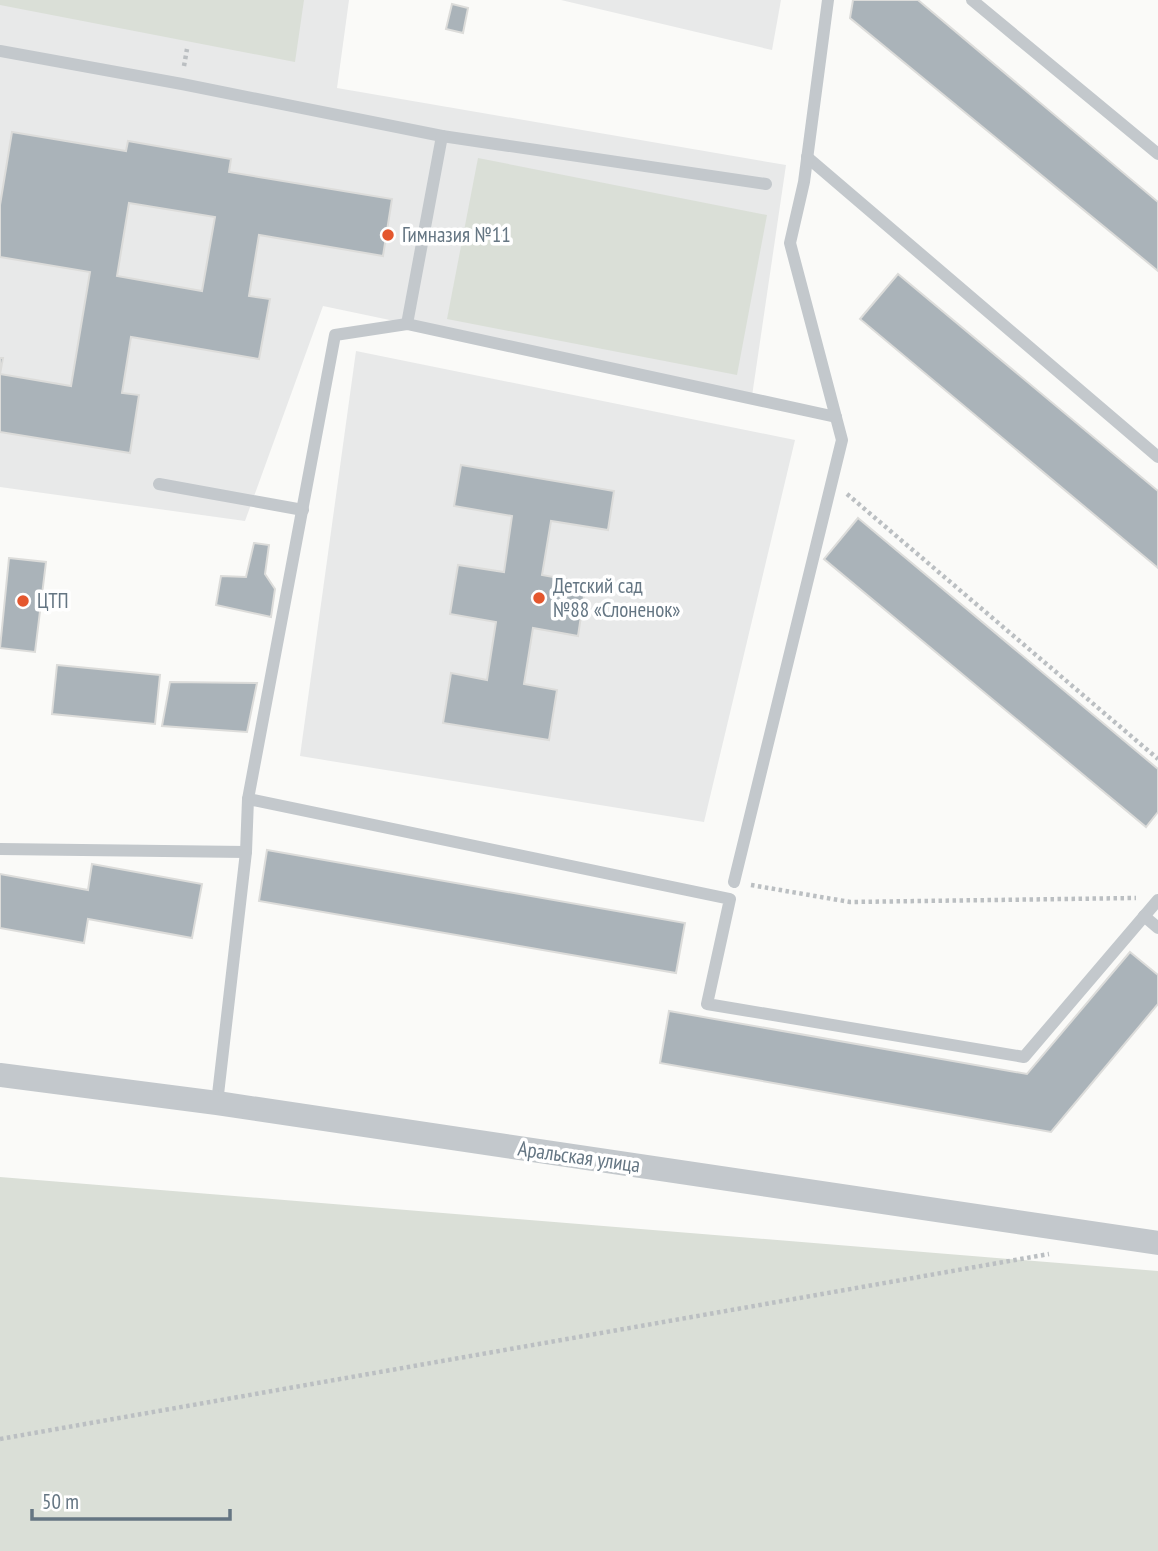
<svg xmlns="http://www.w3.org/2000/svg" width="1158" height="1551" font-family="'PT Sans Narrow',sans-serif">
<rect width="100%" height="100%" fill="#fafaf8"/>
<g fill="#e8e9e9">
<path d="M0,0H349L337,88L786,165L752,396L323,306L245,521L0,487Z"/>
<path d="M561,0H781L772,50Z"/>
<path d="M356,351L795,440L704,822L300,756Z"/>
</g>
<g fill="#dadfd7">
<path d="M0,0H304L295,62L0,5Z"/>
<path d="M478,158L767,215L737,375L447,319Z"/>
<path d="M0,1177L1158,1271V1551H0Z"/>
</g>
<g fill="#aab3b9" stroke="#dcdcda" stroke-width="2" fill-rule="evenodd">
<path d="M853,0H918L1158,202V271L850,18Z"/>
<path d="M452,4L468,8L463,33L446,29Z"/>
<path d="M12,132L126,151L128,141L231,159L229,172L392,199L383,256L259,235L249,296L270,299L259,359L131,337L122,393L139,395L130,453L0,432V358H3L0,374L71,386L90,272L0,257V205ZM129,203L215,217L202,291L117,276Z"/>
<path d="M898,274L1158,491V568L860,319Z"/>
<path d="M461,465L614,491L608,530L551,521L542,575L586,583L578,636L533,628L524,684L557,690L549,740L443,723L451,673L487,680L496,622L450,614L458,565L504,572L512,516L454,506Z"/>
<path d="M858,518L1158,769V812L1146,827L824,559Z"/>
<path d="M254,543L269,545L265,574L275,589L271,617L216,605L221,576L246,577Z"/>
<path d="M9,558L46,562L35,652L0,648Z"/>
<path d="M57,665L160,675L155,724L52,714Z"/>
<path d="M170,682L257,683L247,732L162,726Z"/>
<path d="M267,850L685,923L676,973L259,901Z"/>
<path d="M92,864L202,884L192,938L88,919L84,943L0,928V874L88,890Z"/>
<path d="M1130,952L1158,975V1004L1051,1132L660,1063L669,1011L1027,1074Z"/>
</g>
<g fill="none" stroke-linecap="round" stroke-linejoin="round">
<g stroke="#bbbfc2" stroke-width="4.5" stroke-dasharray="3.5 3.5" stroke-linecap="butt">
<path d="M184,66L187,49"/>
<path d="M847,494L1158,759"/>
<path d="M751,885L850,902L1136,898"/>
<path d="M0,1439L1049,1254"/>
</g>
<g stroke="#c3c8cc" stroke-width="12">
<path d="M972,0L1158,154"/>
<path d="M0,51L182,84L442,136L766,184"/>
<path d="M807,157L1158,457"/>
<path d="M407,324L442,136"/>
<path d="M159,484L303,510"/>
<path d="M248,799L730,899L707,1004L1024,1057L1158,900"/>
<path d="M0,849L246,852"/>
<path d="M734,882L842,440L790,243L804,182L828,0"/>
<path d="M1144,916L1158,928"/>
<path d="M217,1103L246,852L248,799L335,335L407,324L836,417"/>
</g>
<path stroke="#c3c8cc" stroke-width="24" d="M0,1075L217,1103L1158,1243"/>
</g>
<g fill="#e4572e" stroke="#fff" stroke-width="2.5">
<circle cx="388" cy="235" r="7"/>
<circle cx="539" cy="598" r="7"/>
<circle cx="23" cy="601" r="7"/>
</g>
<g text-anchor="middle" stroke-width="7" stroke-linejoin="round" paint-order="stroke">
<g font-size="21" fill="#657683" stroke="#fff" text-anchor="start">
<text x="402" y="242">Гимназия №11</text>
<text x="553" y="593">Детский сад<tspan x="553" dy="24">№88 «Слоненок»</tspan></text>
<text x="37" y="608">ЦТП</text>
</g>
<g font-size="21" fill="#657683" stroke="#fff">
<text transform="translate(579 1157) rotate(8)" y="7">Аральская улица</text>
</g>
</g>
<path d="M32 1509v10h198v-10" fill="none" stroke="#657683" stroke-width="3.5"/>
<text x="42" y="1509" font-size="21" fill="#657683" stroke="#ffffff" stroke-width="5" paint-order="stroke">50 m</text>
</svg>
